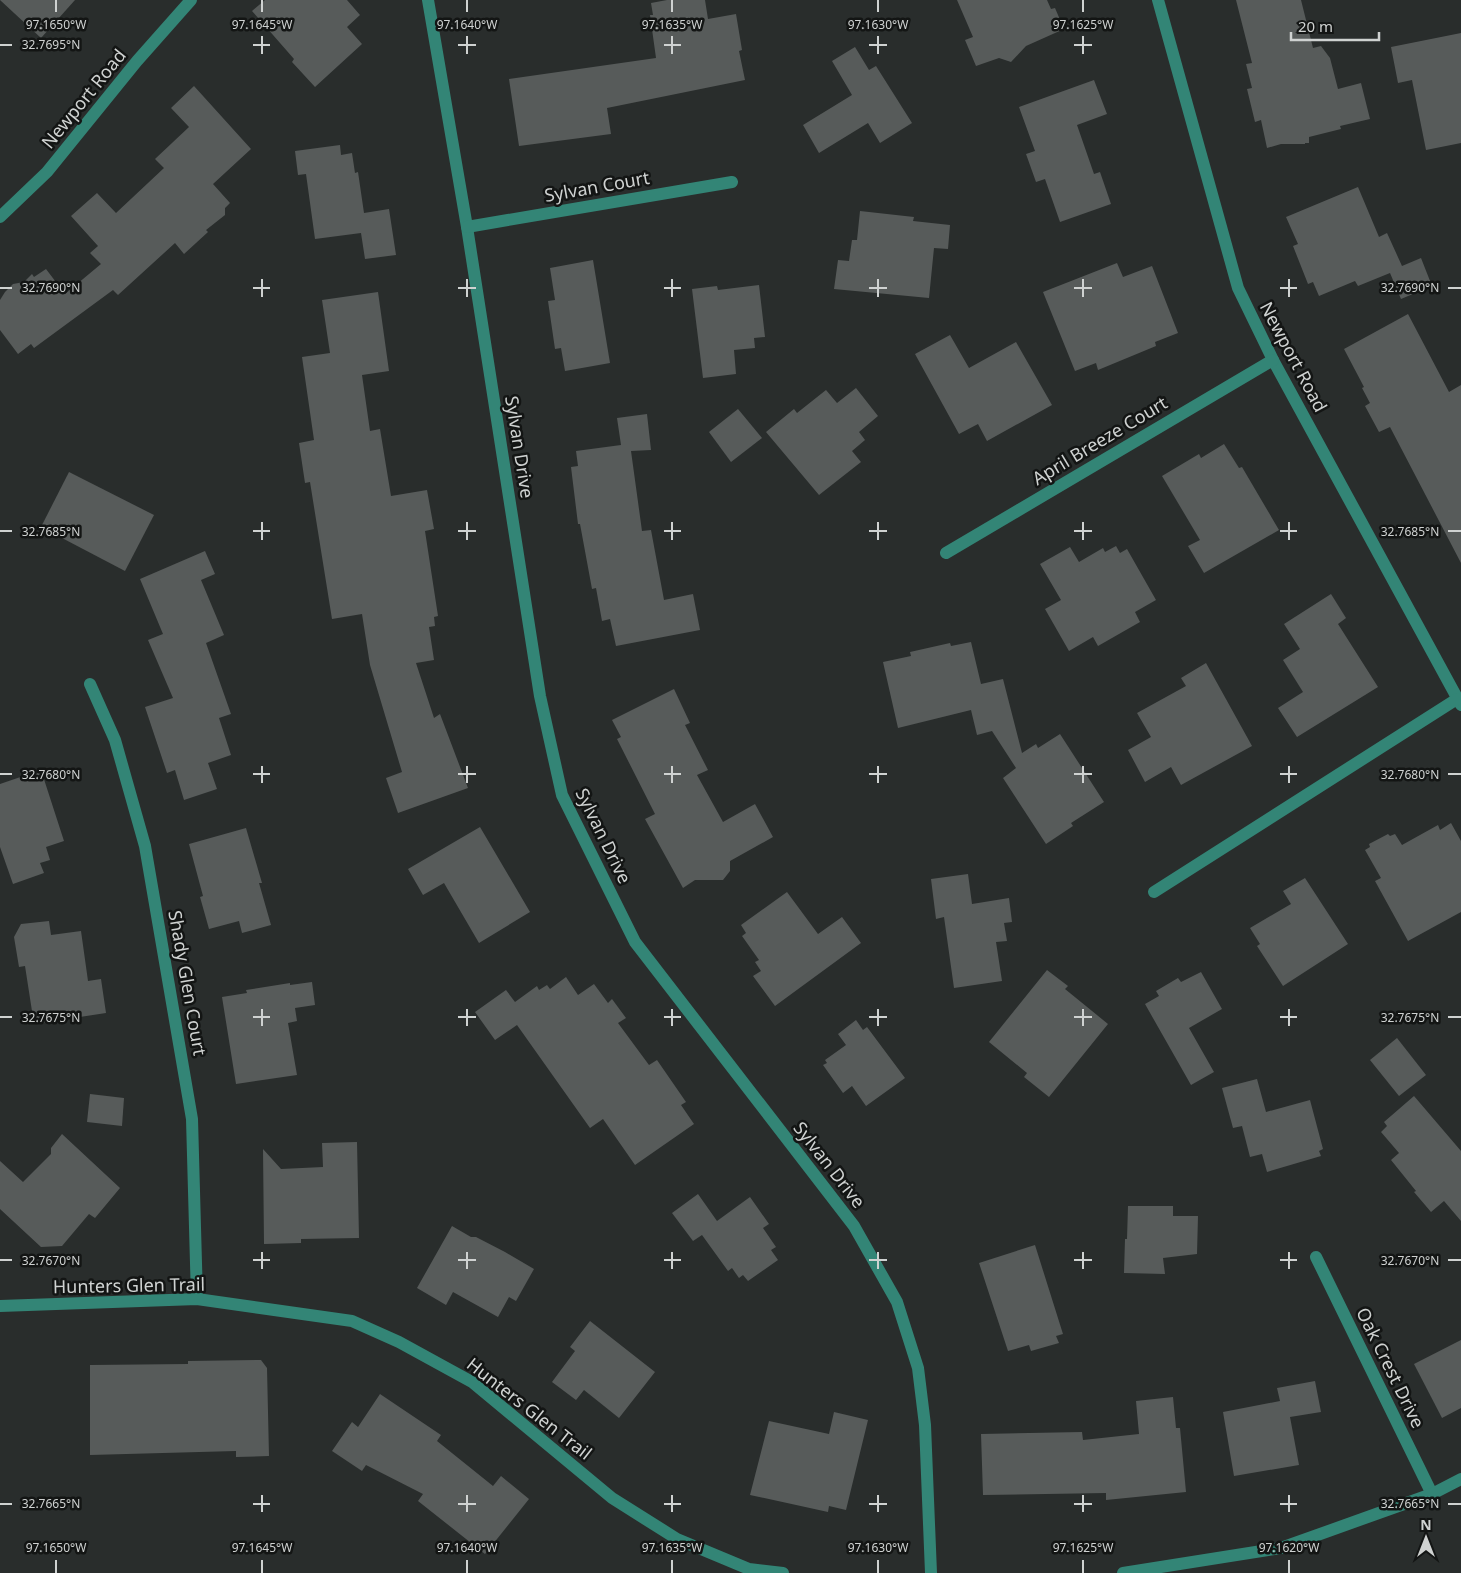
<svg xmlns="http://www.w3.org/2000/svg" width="1461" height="1573" font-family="'Noto Sans',sans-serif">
<rect width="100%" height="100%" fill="#292d2c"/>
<g fill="#575b5a">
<path d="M0,0H75L41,38Z"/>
<path d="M265,0H347L360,15L347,27L362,44L315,87L292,62L294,59L252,11Z"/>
<path d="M667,0H705L708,19L736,14L742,50L739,51L745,80L607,108L611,134L519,146L509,79L656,58L650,15H653L651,3Z"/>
<path d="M957,0H1047L1051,9L1055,8L1064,29L1026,46L1011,62L999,58L976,66L965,40L973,37Z"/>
<path d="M1236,0H1301L1313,48L1321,46L1330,58L1338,89L1361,83L1370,119L1340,126L1341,129L1309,137V143H1305V144H1281L1267,148L1261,120L1255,122L1247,89L1252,88L1246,64L1252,63Z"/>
<path d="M1461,33V143L1426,150L1412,80L1398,83L1391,47Z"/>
<path d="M855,47L869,70L876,66L912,123L880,143L868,123L819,153L803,125L852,95L832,61Z"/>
<path d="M1094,80L1107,114L1077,125L1094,174L1100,172L1111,204L1060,222L1045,179L1036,182L1026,154L1035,151L1019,107Z"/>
<path d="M194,86L251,149L213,184L230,203L225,208V215L206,230L208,232L184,254L175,243L118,295L113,290L34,348L31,344L18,354L0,330V300L5,292L13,284L24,282L32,274L34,277L46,269L65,294L101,264L90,253L98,246L71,216L97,193L116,213L164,168L155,159L189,127L171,108Z"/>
<path d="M340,145L341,155L352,153L355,173L358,172L364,213L389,209L396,255L365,259L361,233L315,239L306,174L298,175L295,151Z"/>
<path d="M1358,187L1379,237L1387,233L1402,266L1421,258L1432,286L1401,299L1390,273L1358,286L1355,281L1319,296L1313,282L1308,284L1293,246L1298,244L1286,217Z"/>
<path d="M860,211L914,217L913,221L950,225L948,249L934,248L929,298L834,289L838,260L849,261L852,240H857Z"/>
<path d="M593,260L610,363L565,371L561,348L555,349L548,301L555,300L550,268Z"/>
<path d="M1117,263L1123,277L1152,266L1178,333L1155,342L1156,346L1098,370L1096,363L1075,371L1043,292Z"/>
<path d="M759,285L765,337L754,338L755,348L734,350L736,374L703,378L692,289L717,286L718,290Z"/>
<path d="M378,292L389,371L362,375L370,431L380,429L391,496L427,490L434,529L425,531L438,616L434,617L435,626L429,627L434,660L416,663L434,718L440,714L468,788L398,813L386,778L402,772L370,665L362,614L332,619L310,482L305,483L299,443L314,440L302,357L330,353L322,300Z"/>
<path d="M1408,314L1449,392L1461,385V563L1390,427L1379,432L1365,406L1370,403L1362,388L1364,387L1344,349Z"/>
<path d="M950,335L969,368L1016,342L1052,405L987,441L978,424L959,434L915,354Z"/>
<path d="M856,388L878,416L859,432L865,440L852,451L861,462L819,495L766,432L794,409L797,413L826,390L837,403Z"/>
<path d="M738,409L762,438L731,462L709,432Z"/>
<path d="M647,414L651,450L631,451L642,531L651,530L664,600L693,594L700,630L616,646L610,619L602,621L596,588L592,589L580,524H578L571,467L578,466L576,451L621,445L617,418Z"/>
<path d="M1224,444L1239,468L1242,467L1279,530L1204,573L1188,546L1200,540L1162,476L1199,454L1201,458Z"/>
<path d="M69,472L154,515L125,571L41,527Z"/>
<path d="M1116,546L1120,553L1127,549L1156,600L1135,612L1140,622L1098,646L1093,637L1069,651L1045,609L1061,600L1040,564L1070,547L1079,562L1103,548L1105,552Z"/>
<path d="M205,551L215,574L201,580L224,635L206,643L231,714L219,718L231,755L208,763L217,789L184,800L175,770L167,773L145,707L173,698L148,640L163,634L140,579Z"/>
<path d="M1331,594L1346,618L1338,624L1378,687L1297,737L1278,708L1303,692L1283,660L1300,649L1284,624Z"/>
<path d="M971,642L981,684L1003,679L1022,753L1036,744L1038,748L1060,734L1104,802L1071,823L1073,826L1046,844L1003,778L1016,768L992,731L977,735L971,710L898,728L883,662L911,656L910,652L950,643L951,646Z"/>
<path d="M1206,663L1252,746L1181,785L1171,767L1145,782L1128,750L1151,737L1137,713L1186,686L1181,678Z"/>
<path d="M674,689L690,723L685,725L708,770L697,775L723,822L755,804L773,837L730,861V871L723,880H695L683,888L645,819L655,814L617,739L621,737L612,720Z"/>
<path d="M41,770L64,841L46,847L50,860L40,863L44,873L13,884L0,847V784Z"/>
<path d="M1451,823L1461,841V912L1408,941L1375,881L1381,878L1365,850L1370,847L1369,844L1388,834L1390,836L1395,834L1402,845L1438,825L1440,830Z"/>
<path d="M480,827L530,912L479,943L444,883L423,895L408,869Z"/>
<path d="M246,828L262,883H259L271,925L242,933L239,921L209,929L200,897L203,896L189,844Z"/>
<path d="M968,874L972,904L1009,898L1012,922L1004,923L1007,941L996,942L1002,981L954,988L944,917L936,919L931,879Z"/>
<path d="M1305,878L1348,944L1283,986L1257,946L1260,944L1250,928L1291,904L1283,891Z"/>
<path d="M787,892L818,934L842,917L861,943L775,1006L753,976L761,971L755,962L759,960L742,936L746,933L741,925Z"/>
<path d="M49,921L51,935L81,931L88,981L101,979L106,1013L34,1024L25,966L19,967L14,937L21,924Z"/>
<path d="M1047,970L1068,986L1065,989L1108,1024L1049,1097L1024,1077L1027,1073L989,1042Z"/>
<path d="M1201,972L1222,1009L1189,1028L1214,1072L1191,1085L1145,1004L1159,996L1156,991L1178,978L1181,982Z"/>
<path d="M566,977L578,995L594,984L608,1003L612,999L626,1018L618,1023L649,1065L657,1060L686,1102L681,1105L694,1124L635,1165L603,1119L590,1128L517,1025L495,1040L475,1012L506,990L515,1002L537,986L539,990L547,985L550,989Z"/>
<path d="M312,982L315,1005L295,1008L297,1021L288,1023L297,1075L236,1084L222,997L247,993L246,990L290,983V985Z"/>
<path d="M856,1020L863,1030L867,1027L905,1078L866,1106L852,1086L843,1093L823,1065L827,1063L825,1060L846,1045L838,1034Z"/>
<path d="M1397,1038L1426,1075L1399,1096L1370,1060Z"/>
<path d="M1257,1079L1266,1112L1310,1100L1323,1149L1319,1151L1321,1156L1267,1172L1262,1154L1250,1157L1242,1126L1233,1128L1222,1088Z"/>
<path d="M90,1094L124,1098L122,1126L87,1122Z"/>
<path d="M1414,1096L1461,1151V1221L1444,1201L1431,1212L1414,1192L1416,1191L1391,1160L1399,1153L1381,1132L1387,1126L1384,1122Z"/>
<path d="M62,1134L120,1188L95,1218L89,1214L62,1246L41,1247L0,1209V1161L23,1182L51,1154V1148Z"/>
<path d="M357,1142L359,1238L301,1239V1243L264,1244L263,1149L281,1169L323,1167L322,1143Z"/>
<path d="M698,1194L717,1221L750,1197L769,1224L763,1228L776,1247L771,1250L778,1260L748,1281L743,1275L739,1278L732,1268L728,1271L702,1235L693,1241L672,1213Z"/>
<path d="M1128,1206H1173V1216H1198L1197,1254L1163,1258L1165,1274L1124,1273L1125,1239H1127Z"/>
<path d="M452,1226L471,1237H476L505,1252L534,1269L516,1301L509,1297L498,1317L453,1292L446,1305L417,1288Z"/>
<path d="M1035,1245L1063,1334L1056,1336L1059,1343L1031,1351L1029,1345L1008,1351L979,1263Z"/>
<path d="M590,1321L655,1372L619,1418L584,1390L576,1400L552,1382L575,1351L570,1347Z"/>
<path d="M1461,1340V1408L1442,1418L1414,1364Z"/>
<path d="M261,1360L267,1368L269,1456L236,1457V1451L90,1455V1365L188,1364V1361Z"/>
<path d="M1315,1381L1321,1412L1290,1417L1299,1465L1234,1476L1223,1412L1280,1401L1277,1388Z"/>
<path d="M380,1394L441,1435L437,1441L493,1486L501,1476L529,1499L485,1554L418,1501L423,1494L366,1465L362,1471L332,1451L352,1422L358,1427Z"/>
<path d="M1173,1397L1176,1428H1180L1186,1492L1106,1500V1493L983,1495L981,1434L1082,1432L1083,1440L1139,1434L1136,1401Z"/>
<path d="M834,1412L868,1420L846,1510L829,1506L828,1512L750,1495L769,1421L829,1434Z"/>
</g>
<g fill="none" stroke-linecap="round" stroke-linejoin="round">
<g stroke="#338576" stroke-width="12">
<path d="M428,0L467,227L540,696L562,795L635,942L854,1226L897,1302L918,1368L925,1425L931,1573"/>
<path d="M1158,0L1238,288L1273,360L1461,705"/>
<path d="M0,217L47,172L137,61L191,0"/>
<path d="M467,227L732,182"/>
<path d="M946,553L1273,360"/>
<path d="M90,684L115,740L145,846L192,1119L197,1299"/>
<path d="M1154,892L1457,699"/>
<path d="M1316,1257L1432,1494"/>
<path d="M0,1306L197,1299L352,1321L399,1342L472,1382L612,1498L677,1539L749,1569L783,1573"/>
<path d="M1123,1573L1281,1548L1432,1494L1461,1479"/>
</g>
</g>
<path fill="none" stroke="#cfd2d1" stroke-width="2" d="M56,0V12M262,0V12M467,0V12M672,0V12M878,0V12M1083,0V12M262,36V54M467,36V54M672,36V54M878,36V54M1083,36V54M0,45H12M253,45H270M458,45H476M664,45H681M869,45H887M1074,45H1092M262,279V297M467,279V297M672,279V297M878,279V297M1083,279V297M1289,279V297M0,288H12M253,288H270M458,288H476M664,288H681M869,288H887M1074,288H1092M1280,288H1297M1448,288H1461M262,522V540M467,522V540M672,522V540M878,522V540M1083,522V540M1289,522V540M0,531H12M253,531H270M458,531H476M664,531H681M869,531H887M1074,531H1092M1280,531H1297M1448,531H1461M262,766V783M467,766V783M672,766V783M878,766V783M1083,766V783M1289,766V783M0,774H12M253,774H270M458,774H476M664,774H681M869,774H887M1074,774H1092M1280,774H1297M1448,774H1461M262,1009V1026M467,1009V1026M672,1009V1026M878,1009V1026M1083,1009V1026M1289,1009V1026M0,1017H12M253,1017H270M458,1017H476M664,1017H681M869,1017H887M1074,1017H1092M1280,1017H1297M1448,1017H1461M262,1252V1269M467,1252V1269M672,1252V1269M878,1252V1269M1083,1252V1269M1289,1252V1269M0,1260H12M253,1260H270M458,1260H476M664,1260H681M869,1260H887M1074,1260H1092M1280,1260H1297M1448,1260H1461M262,1495V1512M467,1495V1512M672,1495V1512M878,1495V1512M1083,1495V1512M1289,1495V1512M0,1504H12M253,1504H270M458,1504H476M664,1504H681M869,1504H887M1074,1504H1092M1280,1504H1297M1448,1504H1461M56,1560V1573M262,1560V1573M467,1560V1573M672,1560V1573M878,1560V1573M1083,1560V1573M1289,1560V1573"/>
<g text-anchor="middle" stroke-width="5" stroke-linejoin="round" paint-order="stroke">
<g font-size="18" fill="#cfd2d1" stroke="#131514">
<text transform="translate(84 99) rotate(-51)" y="6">Newport Road</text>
<text transform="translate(597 187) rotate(-10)" y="6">Sylvan Court</text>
<text transform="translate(1293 357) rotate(62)" y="6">Newport Road</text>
<text transform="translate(1100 441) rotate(-31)" y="6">April Breeze Court</text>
<text transform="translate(519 447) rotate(81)" y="6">Sylvan Drive</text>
<text transform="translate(603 836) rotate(64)" y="6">Sylvan Drive</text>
<text transform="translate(187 983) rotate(80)" y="6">Shady Glen Court</text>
<text transform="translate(829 1165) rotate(52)" y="6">Sylvan Drive</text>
<text transform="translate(129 1286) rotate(-1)" y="6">Hunters Glen Trail</text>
<text transform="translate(1390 1368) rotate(64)" y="6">Oak Crest Drive</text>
<text transform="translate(529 1409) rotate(38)" y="6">Hunters Glen Trail</text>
</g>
</g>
<g font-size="12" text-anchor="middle" fill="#cfd2d1" stroke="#131514" stroke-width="5" stroke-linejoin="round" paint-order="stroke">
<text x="56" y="29">97.1650°W</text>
<text x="262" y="29">97.1645°W</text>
<text x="467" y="29">97.1640°W</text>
<text x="672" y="29">97.1635°W</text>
<text x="878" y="29">97.1630°W</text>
<text x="1083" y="29">97.1625°W</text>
<text x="51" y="49">32.7695°N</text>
<text x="51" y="292">32.7690°N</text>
<text x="1410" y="292">32.7690°N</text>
<text x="51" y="536">32.7685°N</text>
<text x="1410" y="536">32.7685°N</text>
<text x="51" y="779">32.7680°N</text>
<text x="1410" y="779">32.7680°N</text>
<text x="51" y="1022">32.7675°N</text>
<text x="1410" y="1022">32.7675°N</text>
<text x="51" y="1265">32.7670°N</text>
<text x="1410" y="1265">32.7670°N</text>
<text x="51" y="1508">32.7665°N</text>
<text x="1410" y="1508">32.7665°N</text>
<text x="56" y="1552">97.1650°W</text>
<text x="262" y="1552">97.1645°W</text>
<text x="467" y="1552">97.1640°W</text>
<text x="672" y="1552">97.1635°W</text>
<text x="878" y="1552">97.1630°W</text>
<text x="1083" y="1552">97.1625°W</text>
<text x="1289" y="1552">97.1620°W</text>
</g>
<g transform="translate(1426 1538)" stroke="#131514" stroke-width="4" paint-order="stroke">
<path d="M0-4L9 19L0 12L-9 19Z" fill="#cfd2d1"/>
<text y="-8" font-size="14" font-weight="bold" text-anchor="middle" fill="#cfd2d1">N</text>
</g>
<path d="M1291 32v8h88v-8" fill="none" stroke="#cfd2d1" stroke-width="2.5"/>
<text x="1298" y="32" font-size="15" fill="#cfd2d1" stroke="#131514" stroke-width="4" paint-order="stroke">20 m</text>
</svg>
